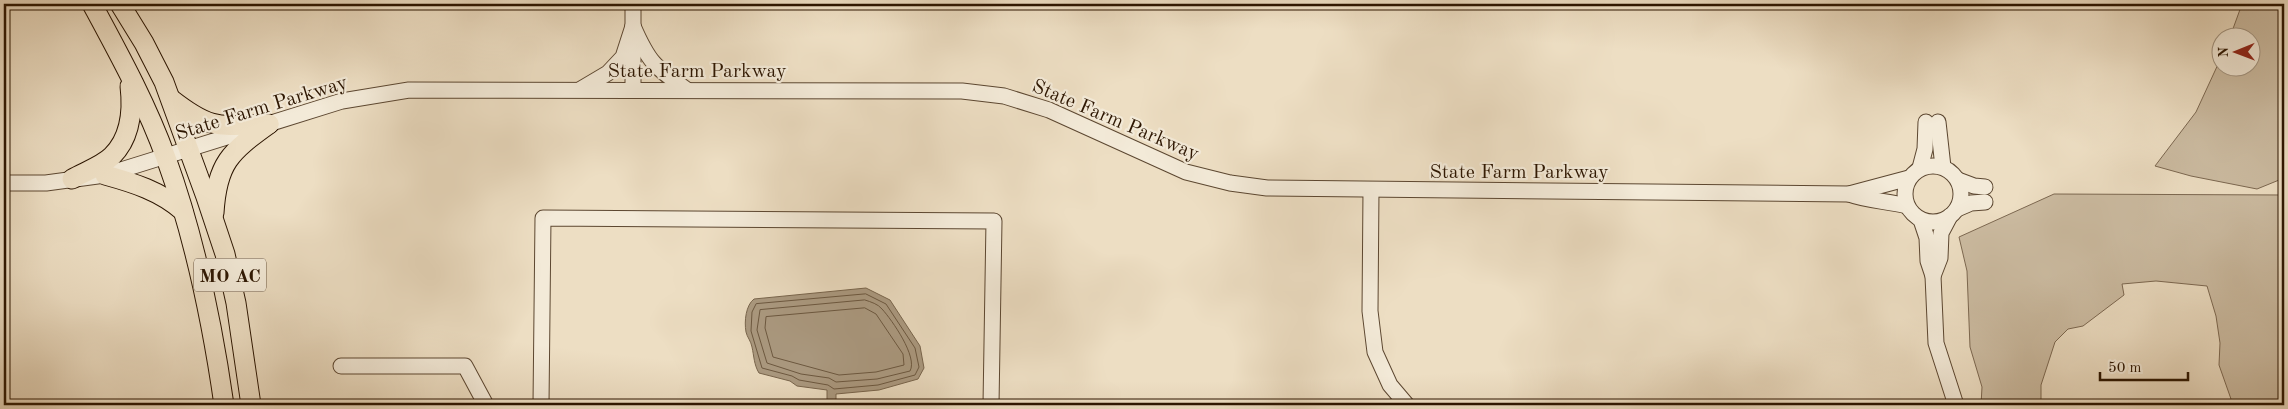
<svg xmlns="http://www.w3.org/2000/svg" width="2288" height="409" font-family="'Old Standard TT',serif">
<rect width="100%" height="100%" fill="#eddec3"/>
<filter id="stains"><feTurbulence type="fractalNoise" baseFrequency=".004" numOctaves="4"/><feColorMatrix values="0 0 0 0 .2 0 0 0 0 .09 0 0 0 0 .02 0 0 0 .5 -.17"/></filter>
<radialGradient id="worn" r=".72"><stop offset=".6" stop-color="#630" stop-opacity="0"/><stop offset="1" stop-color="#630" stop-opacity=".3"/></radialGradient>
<g fill="#ccbca2" stroke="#7c6851">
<path d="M2242,4H2284V178L2257,189L2191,176L2155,166L2196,112L2220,60V68H2250V38L2230,37Z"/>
<path d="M2054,194L2284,195V405H2237L2231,399L2219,365L2220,343L2216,316L2207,286L2156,281L2122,284L2124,295L2083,326L2068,329L2055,342L2041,385V405H1981L1982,387L1970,347L1967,271L1959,237Z"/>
</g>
<path fill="#ab9a81" stroke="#78654d" d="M866,288L890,300L920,346L924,368L918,379L879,390L836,394V405H827V390L797,386L790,381L759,373C754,365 754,356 752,347C751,341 747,337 746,332C744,321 746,305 754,299Z"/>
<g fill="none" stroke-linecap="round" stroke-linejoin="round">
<g stroke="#6c5840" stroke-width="1">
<path d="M866,294L886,304L915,348L919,367L915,375L878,385L834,389L828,385L799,380L792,376L762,368L751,331L752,312L756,304Z"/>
<path d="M865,300C871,302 878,304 882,309C892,320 918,357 910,371L877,379L836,382L829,378L801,374L767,363L757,330L760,310Z"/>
<path d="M865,308L876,314L903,354L904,365L876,372L839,375L773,357L765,328L766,317Z"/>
</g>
<g stroke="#5c4731" stroke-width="17">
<g id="minor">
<path d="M633,26C649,63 655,67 687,90"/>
<path d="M581,89L608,73L623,57L633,26"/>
<path d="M633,90V4"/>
<path d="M1938,122L1943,167"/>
<circle cx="1933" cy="194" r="28"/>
<path d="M1920,168L1925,149L1926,122"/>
<path d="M1958,180L1974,186L1985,187"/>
<path d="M4,183H46L105,175L342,101L409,90L962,91L1004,96L1049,110L1186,172L1230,183L1267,188L1849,194L1909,178"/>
<path d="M1371,190L1370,311L1375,352L1390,385L1407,405"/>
<path d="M1849,194C1868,201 1888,201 1907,206"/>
<path d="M1957,209L1971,203L1985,202"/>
<path d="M1921,220L1927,238L1928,261L1933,276L1936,343L1956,405"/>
<path d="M1933,276L1940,258L1941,233L1950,216"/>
<path d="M341,366H465L486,405"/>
<path d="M541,405L543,218L994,221L991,405"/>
</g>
</g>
<g stroke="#2c1500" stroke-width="21">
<g id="major">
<path d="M92,4C119,54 147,105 166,158C195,238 212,321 224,405"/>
<path d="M120,4L144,43L164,82L206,197L225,254L236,303L251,405"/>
<path d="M171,99C212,131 219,126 269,124"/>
<path d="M105,175C134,183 160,191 183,211"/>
<path d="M72,179C84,172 102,166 112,156C131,137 133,111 130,86"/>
<path d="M214,213C217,163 230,152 269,124"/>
</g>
</g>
<use href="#minor" stroke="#f3ead8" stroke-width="15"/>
<use href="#major" stroke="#eddec3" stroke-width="19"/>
</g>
<g text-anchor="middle" stroke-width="4.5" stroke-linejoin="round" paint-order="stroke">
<rect fill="#f3ead8" stroke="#685541" stroke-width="1" x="194" y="258.5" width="72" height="33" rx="4"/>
<g font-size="19" font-weight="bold" fill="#2c1500">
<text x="230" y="282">MO AC</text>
</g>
<g font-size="20" fill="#2c1500" stroke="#f3ead8">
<text x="697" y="77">State Farm Parkway</text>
<text transform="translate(261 107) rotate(-17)" y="7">State Farm Parkway</text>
<text transform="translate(1116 119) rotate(23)" y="7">State Farm Parkway</text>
<text x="1519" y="178">State Farm Parkway</text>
</g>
</g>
<rect width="2288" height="409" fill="none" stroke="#eddec3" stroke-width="20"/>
<rect x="5" y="5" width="2278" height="399" fill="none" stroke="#2c1500" stroke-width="2.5"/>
<rect x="10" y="10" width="2268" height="389" fill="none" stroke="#2c1500"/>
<g transform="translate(2236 52) rotate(269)"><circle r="24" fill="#f3ead8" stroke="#a39582"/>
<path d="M0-4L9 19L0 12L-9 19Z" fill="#8f2418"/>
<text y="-8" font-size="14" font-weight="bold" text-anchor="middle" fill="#2c1500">N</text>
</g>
<path d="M2100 372v8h88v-8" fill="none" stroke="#2c1500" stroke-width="2.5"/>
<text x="2108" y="372" font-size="15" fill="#2c1500" stroke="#f3ead8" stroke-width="4" paint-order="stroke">50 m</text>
<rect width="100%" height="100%" filter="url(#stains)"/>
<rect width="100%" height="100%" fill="url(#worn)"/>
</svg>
